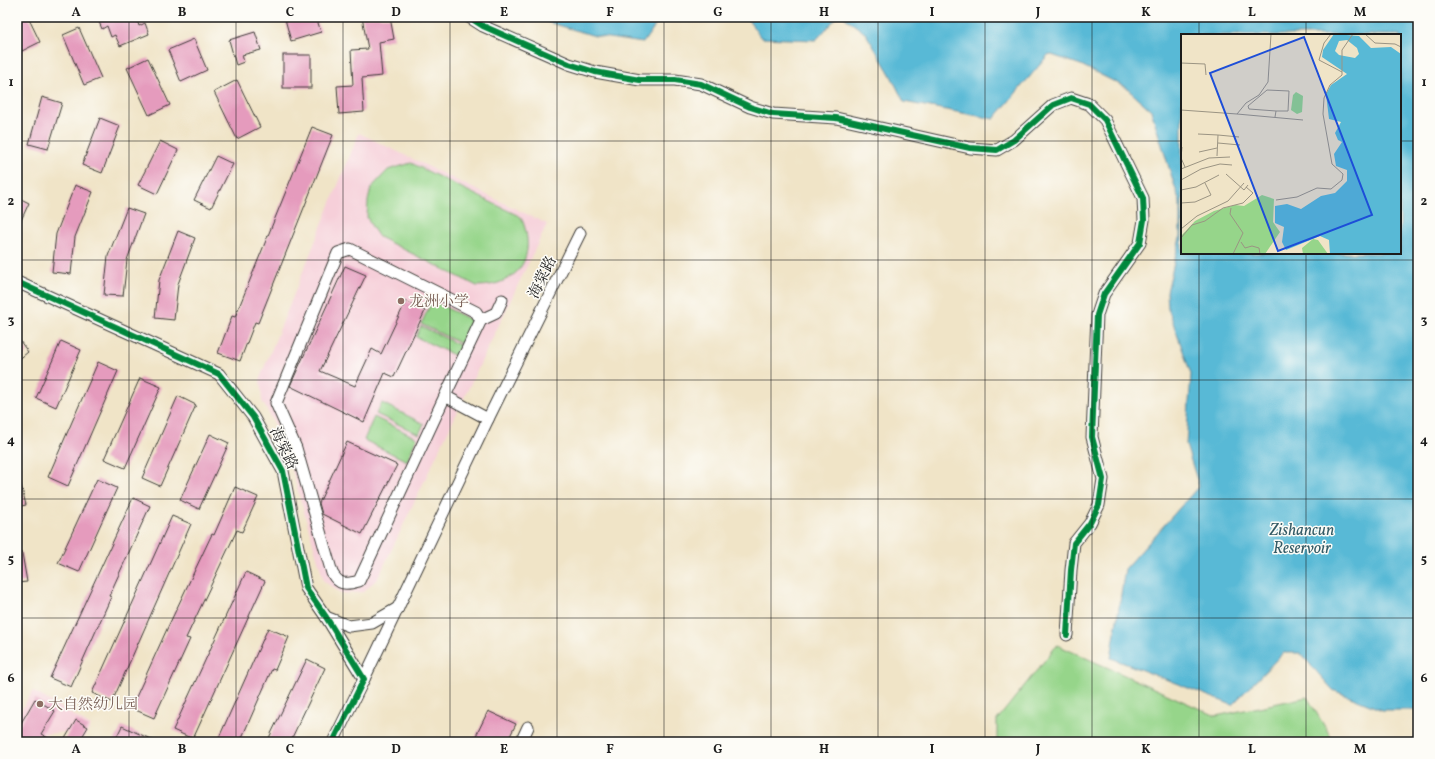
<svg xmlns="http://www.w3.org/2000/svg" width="1435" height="759" font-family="Vollkorn,'Noto Serif SC',serif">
<rect width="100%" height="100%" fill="#fdfcf7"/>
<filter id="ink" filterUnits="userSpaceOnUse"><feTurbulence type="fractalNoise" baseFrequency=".025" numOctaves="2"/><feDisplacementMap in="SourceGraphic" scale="8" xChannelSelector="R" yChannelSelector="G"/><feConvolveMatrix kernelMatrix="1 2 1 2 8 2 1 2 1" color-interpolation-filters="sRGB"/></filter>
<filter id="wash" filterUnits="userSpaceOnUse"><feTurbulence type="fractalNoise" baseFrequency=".012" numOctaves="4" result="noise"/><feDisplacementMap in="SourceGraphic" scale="16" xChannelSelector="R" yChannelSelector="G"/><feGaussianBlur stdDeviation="0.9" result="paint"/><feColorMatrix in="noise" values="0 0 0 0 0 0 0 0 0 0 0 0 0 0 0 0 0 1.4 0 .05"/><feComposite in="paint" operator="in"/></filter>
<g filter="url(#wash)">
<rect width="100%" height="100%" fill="#f0e4c7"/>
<g fill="#f6cfd9">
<path d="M359,133L547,224L378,578L363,592L341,594L324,581L289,460L280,434L262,401L260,378Z"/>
<path d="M33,691L91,726L82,741L64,732L36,735L17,724V717Z"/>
</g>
<g fill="#96d58a" stroke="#597853">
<path d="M411,163L521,217C538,255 520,286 477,286L379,237L372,227L367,217L368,201L371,188L388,170Z"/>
<path d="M432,301L474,321L464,345L421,324Z"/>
<path d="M421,326L463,347L458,357L416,337Z"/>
<path d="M382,403L424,424L419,434L376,414Z"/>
<path d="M374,417L417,438L407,461L364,440Z"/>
<path d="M1057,645L1216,716L1307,697L1334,742H997V720Z"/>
</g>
<g fill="#58b9d6" stroke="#3a6a79" fill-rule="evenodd">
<path d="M531,17H661L643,43L595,36Z"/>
<path d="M746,17H837L816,40L761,38Z"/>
<path d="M844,17H1418V710H1382L1333,690L1300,653H1283L1232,705L1111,658L1125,569L1199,486L1186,445L1191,374L1168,308L1167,292L1180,238V203L1151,110L1125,87L1081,65L1049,54L994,119L904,102L890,74L866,34ZM1182,35H1400V253H1182Z"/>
</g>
<g id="blocks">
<g fill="#e59bbd">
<path d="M17,17H28L40,42L22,51L17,41Z"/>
<path d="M97,17H136L139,26L145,23L149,34L120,46L115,35L111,37L107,26L102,29Z"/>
<path d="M290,17H316L321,32L291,41L285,19Z"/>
<path d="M362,17H390L394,39L379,42L382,76L362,78L364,112L339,114L337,86L353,85L351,50L368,49Z"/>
<path d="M79,28L101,78L84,85L63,35Z"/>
<path d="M255,32L261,50L242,55L244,62L236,65L229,40Z"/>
<path d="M194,39L207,70L181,82L168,50Z"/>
<rect x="283" y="55" width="28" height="33"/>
<path d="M148,58L170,105L149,115L127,68Z"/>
<path d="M237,80L260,127L237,139L214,92Z"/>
<path d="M42,97L62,103L48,149L29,144Z"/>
<path d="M100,118L120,126L102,173L82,165Z"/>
<path d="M312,127L333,135L258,323L255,322L240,361L218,353L232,316L235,317Z"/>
<path d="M160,141L178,150L157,194L138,185Z"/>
<path d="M216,156L233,164L211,208L194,200Z"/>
<path d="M75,185L93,192L75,237L71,274L52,272L56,234Z"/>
<path d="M17,197L29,203L17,229Z"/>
<path d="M127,208L144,214L127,260L123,296L104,295L108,256Z"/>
<path d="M178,231L195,238L178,284L174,320L155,318L159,280Z"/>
<path d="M345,266L366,275L320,371L355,386L372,349L381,354L406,301L425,311L394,377L385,373L364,422L290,386Z"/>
<path d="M17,337L28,352L17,361Z"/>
<path d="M61,341L81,350L56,407L36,398Z"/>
<path d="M98,362L118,371L68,486L48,477Z"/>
<path d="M140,378L161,387L125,468L104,459Z"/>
<path d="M178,396L196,405L160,486L142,478Z"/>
<path d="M210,434L229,443L199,509L180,500Z"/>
<path d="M347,442L397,465L362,534L322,514L319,503Z"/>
<path d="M97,479L117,488L79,572L58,563Z"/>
<path d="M17,481H20L26,505L17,507Z"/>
<path d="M235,487L258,497L242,532L237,530L186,638L190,639L154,718L131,708L167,629L212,534L214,535Z"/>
<path d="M133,498L150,506L109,596L111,597L71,687L50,678Z"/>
<path d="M172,516L191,524L112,702L92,693Z"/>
<path d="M17,553H22L27,582L17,583Z"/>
<path d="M246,572L265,581L193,739L173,730Z"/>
<path d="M268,628L289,637L275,670L272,669L240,742H217Z"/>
<path d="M307,659L325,668L290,742H273L268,740Z"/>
<path d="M35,699L55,711L41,734L55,742H17V730Z"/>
<path d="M488,711L516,724L507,742H473Z"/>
<path d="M76,720L88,727L79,742H63Z"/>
<path d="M122,726L157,742H114Z"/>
</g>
</g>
</g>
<g filter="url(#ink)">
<use href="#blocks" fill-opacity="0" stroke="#3c3a36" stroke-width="1"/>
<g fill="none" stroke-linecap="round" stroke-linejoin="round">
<g stroke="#3c3a36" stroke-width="13">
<g id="minor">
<path d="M469,17L483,26L569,64L595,72L640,80H675L701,84L750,107L773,114L836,118L970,148L997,150L1014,140L1053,105L1071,98L1089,104L1105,120L1143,198L1144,220L1140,243L1104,294L1097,315L1092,437L1103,479L1099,505L1090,523L1074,543L1071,570L1067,635"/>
<path d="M17,282L219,374L253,417L283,471L306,588L326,617L364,679L333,742"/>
<path d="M481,320L496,313L502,300"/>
<path d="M445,396L359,581C345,585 339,585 332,573L296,448L276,403L338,253L350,249L476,312L481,320L445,396L488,419"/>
<path d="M326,617L349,626L372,623L398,608"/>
<path d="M364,679L488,419L580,233"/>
<path d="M521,742L528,727"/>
</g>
</g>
<use href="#minor" stroke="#fff" stroke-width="11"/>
<g stroke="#fdfcf7" stroke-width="8">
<g id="cycleway">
<path d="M469,17L483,26L569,64L595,72L640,80H675L701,84L750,107L773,114L836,118L970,148L997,150L1014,140L1053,105L1071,98L1089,104L1105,120L1143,198L1144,220L1140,243L1104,294L1097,315L1092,437L1103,479L1099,505L1090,523L1074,543L1071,570L1067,635"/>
<path d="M17,282L219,374L253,417L283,471L306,588L326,617L364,679L333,742"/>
</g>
</g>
<use href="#cycleway" stroke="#00873e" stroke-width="6"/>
</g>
</g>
<path fill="none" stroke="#1c1c1c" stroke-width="1" stroke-opacity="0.55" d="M129,17V742M236,17V742M343,17V742M450,17V742M557,17V742M664,17V742M771,17V742M878,17V742M985,17V742M1092,17V742M1199,17V35M1306,17V35M17,141H1182M1400,141H1418M1199,253V742M1306,253V742M17,260H1418M17,380H1418M17,499H1418M17,618H1418"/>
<g fill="#8d6e63" stroke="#fdfcf7" stroke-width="1.5">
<circle cx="401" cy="301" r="4"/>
<circle cx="40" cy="704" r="4"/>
</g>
<g text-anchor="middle" stroke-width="3" stroke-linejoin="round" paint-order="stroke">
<g font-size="15" fill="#1c1c1c" stroke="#fdfcf7">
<text transform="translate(542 277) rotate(-64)" y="5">海棠路</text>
<text transform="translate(284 448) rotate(64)" y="5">海棠路</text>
</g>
<g font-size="15" fill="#785e54" stroke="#fdfcf7" text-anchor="start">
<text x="409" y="306">龙洲小学</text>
<text x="48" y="709">大自然幼儿园</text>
</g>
<g font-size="16" font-style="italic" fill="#345b66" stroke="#fdfcf7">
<text x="1302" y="535">Zishancun<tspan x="1302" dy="18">Reservoir</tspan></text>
</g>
</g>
<g transform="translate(1181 34)">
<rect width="220" height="220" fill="#f0e4c7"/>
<path d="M115,58L122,62L121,78L116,80L110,76L112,61ZM81,161L93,165L92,188L99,198L84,220H0V202L14,187L33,177L54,171L63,172ZM132,205L137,206L147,220H122L121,214Z" fill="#96d58a"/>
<path d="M153,0L178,2L190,14L210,13L220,20V220H149L148,206L139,202L105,216L101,208L103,193L94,189V172L106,170L120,175L140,162L154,159L166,147V136L155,132L153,120L161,108L157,106L154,99L160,88L148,85L145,60L150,51L166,40L141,23L142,16ZM166,6L176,14L178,20L174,24L158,21L154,17L158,7Z" fill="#58b9d6" fill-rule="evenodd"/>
<path fill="none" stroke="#9b9483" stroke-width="1" d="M150,0L143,9L138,26L161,38M184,0L194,9L214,10L220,13M0,29L24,30L25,41M0,76L56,80L65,69L78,61L87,48L90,0M56,80L122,86M94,83L95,77H107L108,57L86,56L67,72L68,75L95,77M17,100L37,101L36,122M37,101L58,103M37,109L59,111M1,113L0,124L4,133M18,118L36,114M0,135L28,124L49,123M45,140L63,156L67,151M0,146L20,135L39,130L51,131M0,156L15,153L38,141M95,166L116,163L136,154L150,155L161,146L162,140L151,130L142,80L143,64L149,51L161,41V16L172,0M0,169L14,168L30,161L24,149M50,174L49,180L62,199L52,220M0,195L16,182L47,167L63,149M0,204L11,191L24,187L42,174L62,169L72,159L65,153M60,208L64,214L71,212L78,214L79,220"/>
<path fill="#1d4ed8" fill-opacity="0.15" stroke="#1d4ed8" stroke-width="2" d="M123,3L191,181L97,217L29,39Z"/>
<rect width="220" height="220" fill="none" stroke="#1c1c1c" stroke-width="2"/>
</g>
<rect width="1435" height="759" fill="none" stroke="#fdfcf7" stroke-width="44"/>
<rect x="22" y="22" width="1391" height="715" fill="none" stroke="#1c1c1c" stroke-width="1.5"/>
<g font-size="13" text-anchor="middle" font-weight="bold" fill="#1c1c1c">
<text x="76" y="16">A</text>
<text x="182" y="16">B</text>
<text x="290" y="16">C</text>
<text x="396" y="16">D</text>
<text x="504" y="16">E</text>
<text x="610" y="16">F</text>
<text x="718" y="16">G</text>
<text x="824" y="16">H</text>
<text x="932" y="16">I</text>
<text x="1038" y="16">J</text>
<text x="1146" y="16">K</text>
<text x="1252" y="16">L</text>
<text x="1360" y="16">M</text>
<text x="11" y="86">1</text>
<text x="1424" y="86">1</text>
<text x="11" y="205">2</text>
<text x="1424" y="205">2</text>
<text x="11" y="324">3</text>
<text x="1424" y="324">3</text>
<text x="11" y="444">4</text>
<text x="1424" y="444">4</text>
<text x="11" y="563">5</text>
<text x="1424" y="563">5</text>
<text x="11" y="682">6</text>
<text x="1424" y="682">6</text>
<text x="76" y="753">A</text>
<text x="182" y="753">B</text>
<text x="290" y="753">C</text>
<text x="396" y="753">D</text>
<text x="504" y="753">E</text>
<text x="610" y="753">F</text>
<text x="718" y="753">G</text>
<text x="824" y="753">H</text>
<text x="932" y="753">I</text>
<text x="1038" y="753">J</text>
<text x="1146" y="753">K</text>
<text x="1252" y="753">L</text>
<text x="1360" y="753">M</text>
</g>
</svg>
